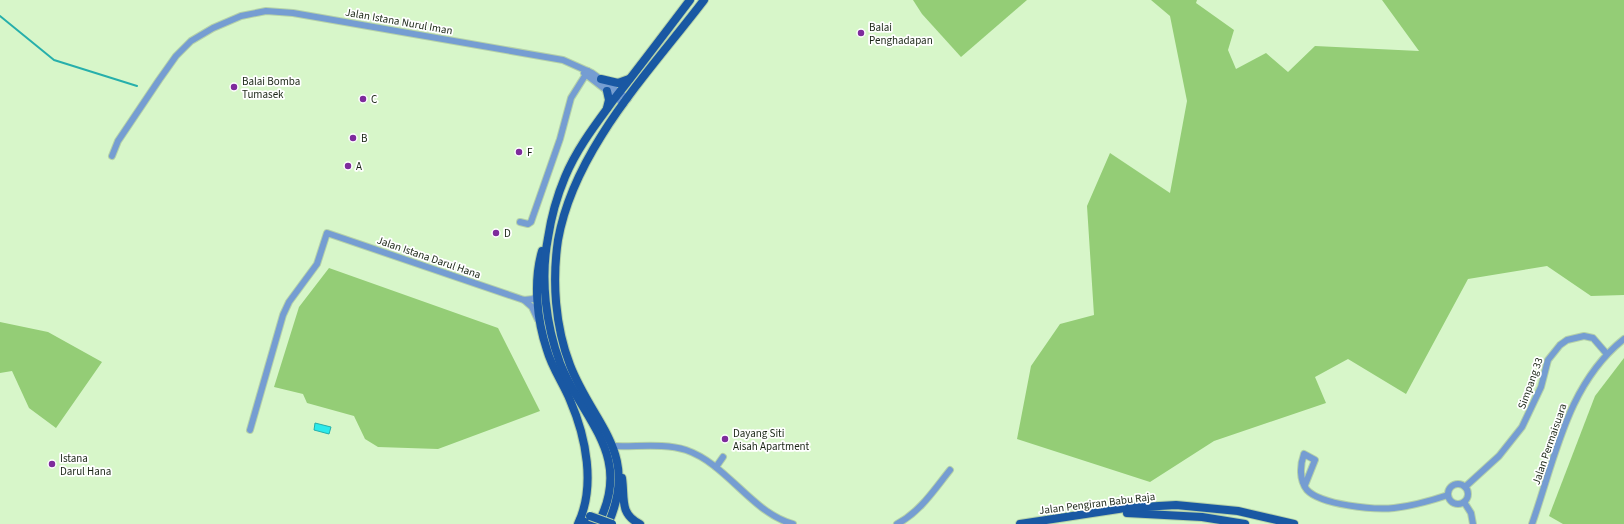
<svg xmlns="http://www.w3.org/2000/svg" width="1624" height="524" font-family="'Source Sans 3',sans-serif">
<rect width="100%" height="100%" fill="#d7f6c9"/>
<g fill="#94cd76">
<path d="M913,0H1027L961,57L922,14Z"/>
<path d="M1151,0H1197L1196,3L1234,30L1228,50L1236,69L1266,53L1288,72L1315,46L1419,51L1382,0H1624V295L1591,296L1547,266L1468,279L1406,394L1348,359L1315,377L1326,403L1214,441L1150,482L1017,439L1031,366L1060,324L1094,315L1087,206L1110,153L1170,193L1187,101L1170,16Z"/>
<path d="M329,268L498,328L540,411L438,449L378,447L365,439L354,416L307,403L303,394L274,387L299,307Z"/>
<path d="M0,322L48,332L102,362L56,428L29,408L12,371L0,373Z"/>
<path d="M1624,358V524H1563L1549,516L1595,396Z"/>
</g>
<path fill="#2beaeb" stroke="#26afab" d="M315,423L331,427L329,434L314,430Z"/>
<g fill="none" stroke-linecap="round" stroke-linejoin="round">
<path stroke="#26afab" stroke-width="2" d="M0,16L54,60L137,86"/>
<g stroke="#b5d1a9" stroke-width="8">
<g id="minor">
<path d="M584,73L624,104"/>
<path d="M112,156L118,141L159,80L176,56L191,41L213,28L241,16L266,11L293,13L563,60L592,73L628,99"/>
<path d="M520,222L528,224L531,222L560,139L571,98L588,71"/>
<path d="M524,300L532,307L538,320"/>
<path d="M250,430L283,315L289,302L317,264L327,233L524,300L533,299L538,294"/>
<path d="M614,446C637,447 664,443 686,450C727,464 752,513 793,524"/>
<path d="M716,467L723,457"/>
<circle cx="1458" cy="494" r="10"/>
<path d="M1305,485L1315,460L1304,454C1300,465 1299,480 1307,490C1321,505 1374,510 1394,508C1412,506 1430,501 1448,495"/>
<path d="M1465,487L1499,456L1522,427L1541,387L1548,360L1560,345L1567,340L1584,336L1593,338L1606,353"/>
<path d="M1464,502L1471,513L1473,524"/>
<path d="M897,524C920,512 934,490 950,470"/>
<path d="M1532,524C1555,459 1567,384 1624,339"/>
</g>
</g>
<g stroke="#b5d1a9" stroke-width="10">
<g id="major">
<path d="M601,79L618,83L629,79"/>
<path d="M607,91L609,100L607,108"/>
<path d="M542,251C533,282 537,320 547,350C552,368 563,383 570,400C586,437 596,486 578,524"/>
<path d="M622,478C625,498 619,514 640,524"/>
<path d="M1127,513L1202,517L1245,524"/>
<path d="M580,520L590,524"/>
<path d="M598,524C634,455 583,421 560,363C546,325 540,279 548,238C551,218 557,196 565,177C577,148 596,124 615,98C640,66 665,33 690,0"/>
<path d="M608,524C640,452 593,425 570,365C555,326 552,281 558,240C574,149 650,71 704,0"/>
<path d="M1020,524L1125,508L1176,505L1238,511L1294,524"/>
</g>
</g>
<use href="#minor" stroke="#759dd2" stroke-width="6"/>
<use href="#major" stroke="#1958a3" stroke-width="8"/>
<g stroke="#b5d1a9" stroke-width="10" stroke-linecap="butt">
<path id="major-bridge" d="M590,516L612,524"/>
</g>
<use href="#major-bridge" stroke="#1958a3" stroke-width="8"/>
</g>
<g fill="#7e2c9c" stroke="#fff" stroke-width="1.5">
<circle cx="861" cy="33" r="4"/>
<circle cx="234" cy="87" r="4"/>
<circle cx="363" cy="99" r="4"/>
<circle cx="353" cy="138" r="4"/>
<circle cx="519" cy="152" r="4"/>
<circle cx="348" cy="166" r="4"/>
<circle cx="496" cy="233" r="4"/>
<circle cx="725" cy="439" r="4"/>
<circle cx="52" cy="464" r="4"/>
</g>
<g text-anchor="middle" stroke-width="3.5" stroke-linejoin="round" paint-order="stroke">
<g font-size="11" fill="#1b2616" stroke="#fff">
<text transform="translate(399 21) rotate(10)" y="4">Jalan Istana Nurul Iman</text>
<text transform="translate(429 257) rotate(19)" y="4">Jalan Istana Darul Hana</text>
<text transform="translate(1530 383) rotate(-70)" y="4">Simpang 33</text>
<text transform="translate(1549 444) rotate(-71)" y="4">Jalan Permaisuara</text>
<text transform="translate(1097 503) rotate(-7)" y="4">Jalan Pengiran Babu Raja</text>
</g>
<g font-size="11" fill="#1b2616" stroke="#fff" text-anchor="start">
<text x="869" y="31">Balai<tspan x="869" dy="13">Penghadapan</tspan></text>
<text x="242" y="85">Balai Bomba<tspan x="242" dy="13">Tumasek</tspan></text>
<text x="371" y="103">C</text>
<text x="361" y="142">B</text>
<text x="527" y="156">F</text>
<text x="356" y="170">A</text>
<text x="504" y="237">D</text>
<text x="733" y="437">Dayang Siti<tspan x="733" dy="13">Aisah Apartment</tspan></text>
<text x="60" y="462">Istana<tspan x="60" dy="13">Darul Hana</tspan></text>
</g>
</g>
</svg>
